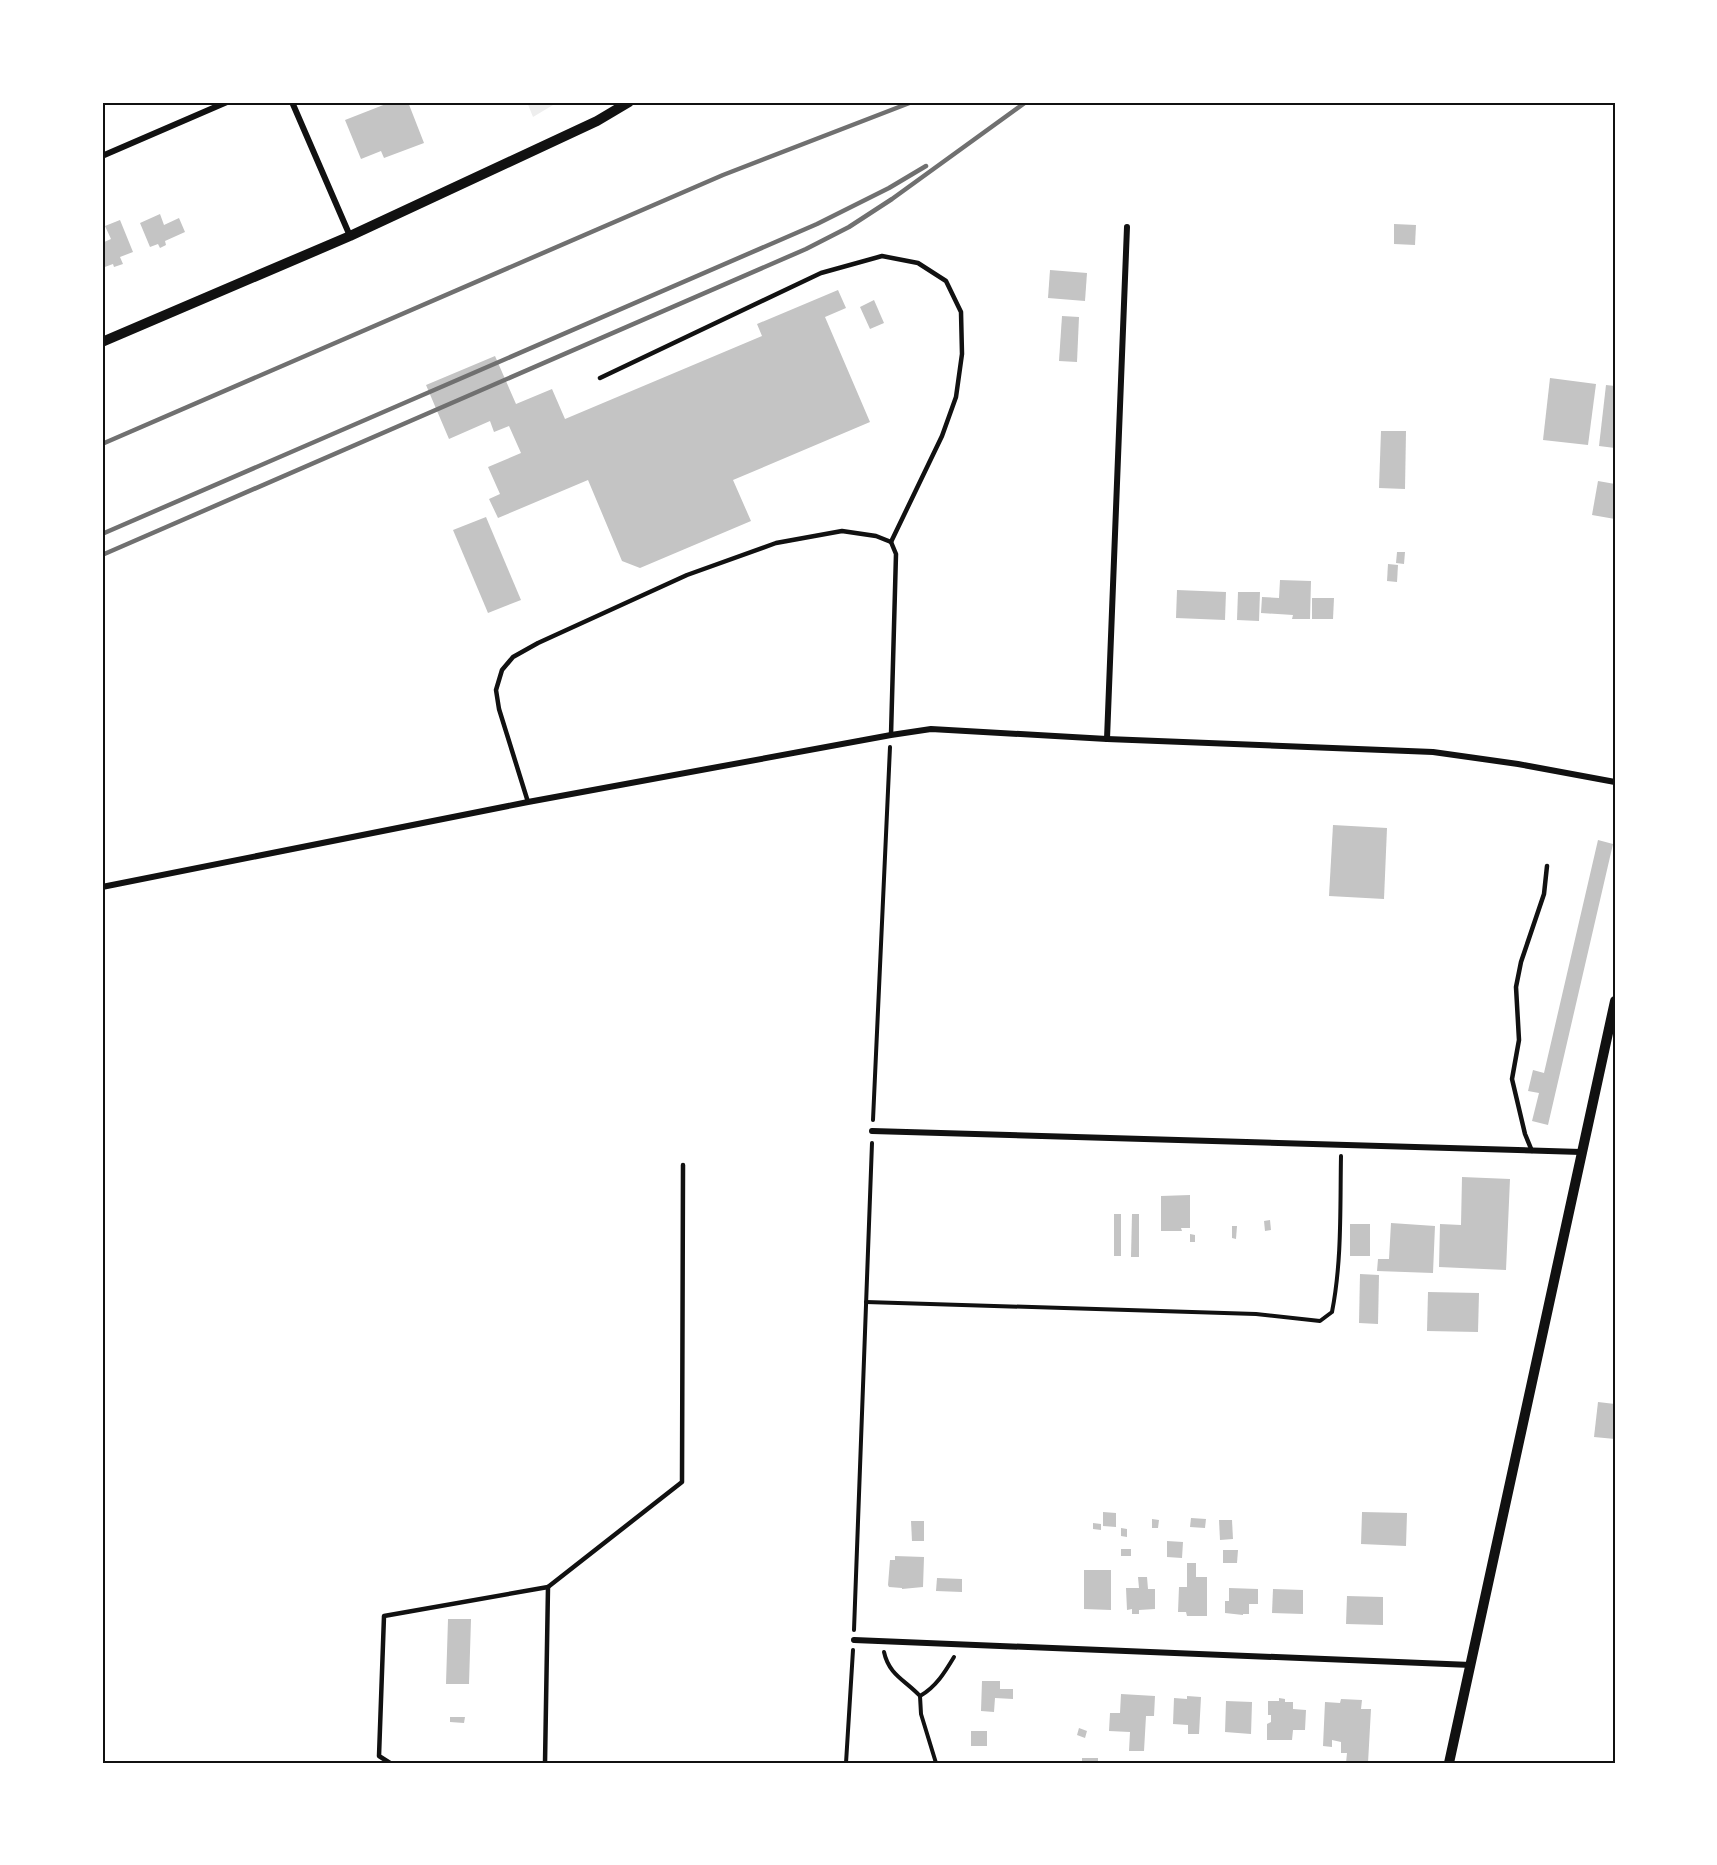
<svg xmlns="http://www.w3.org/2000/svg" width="1717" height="1865" font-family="'Nunito Sans',sans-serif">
<rect width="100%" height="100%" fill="#fff"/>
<path fill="#eee" d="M527,102H558L533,117Z"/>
<g fill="#c4c4c4">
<path d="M391,102H408L424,143L384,158L381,151L361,159L345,120Z"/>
<path d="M160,214L164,225L179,218L185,232L165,241L166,245L160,248L158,244L150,247L140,223Z"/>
<path d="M120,220L133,252L120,257L123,264L114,267L113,264L102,268V243L111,239L105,226Z"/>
<path d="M1394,224L1416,225L1415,245L1394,244Z"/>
<path d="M1050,270L1087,273L1085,301L1048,298Z"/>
<path d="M838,290L846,308L825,317L870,422L733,480L751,521L640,568L622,561L588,480L498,518L489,499L500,494L488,467L521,453L509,426L494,432L490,421L449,439L426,385L495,356L516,404L552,389L565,419L762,336L757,324Z"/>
<path d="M874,300L884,323L870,329L860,307Z"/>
<path d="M1062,316L1079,317L1077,362L1059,361Z"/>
<path d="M1550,378L1596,384L1588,445L1543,440Z"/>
<path d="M1606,385L1615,386V448L1599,446Z"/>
<path d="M1381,431H1406L1405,489L1379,488Z"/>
<path d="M1598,481L1615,484V519L1592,515Z"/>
<path d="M486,517L521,600L488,613L453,530Z"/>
<path d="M1397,552H1405L1404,564L1396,563Z"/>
<path d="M1388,564L1398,565L1397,582L1387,581Z"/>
<path d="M1280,580L1311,581L1310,619H1292L1293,615L1261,613L1262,597L1279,598Z"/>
<path d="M1177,590L1226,592L1225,620L1176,618Z"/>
<path d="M1238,592H1260L1259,621L1237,620Z"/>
<path d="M1312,598H1334L1333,619H1312Z"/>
<path d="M1333,825L1387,828L1384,899L1329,896Z"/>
<path d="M1598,840L1613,844L1548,1125L1532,1121L1539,1093L1528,1091L1533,1070L1544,1073Z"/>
<path d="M1462,1177L1510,1179L1506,1270L1439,1267L1440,1224L1461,1225Z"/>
<path d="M1190,1195V1228H1181L1182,1231H1161V1196Z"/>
<rect x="1114" y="1214" width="7" height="42"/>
<path d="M1132,1214H1139V1257H1131Z"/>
<path d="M1270,1220L1271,1230L1265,1231L1264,1221Z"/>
<path d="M1391,1223L1435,1226L1433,1273L1377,1271L1378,1259H1389Z"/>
<rect x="1350" y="1224" width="20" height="32"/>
<path d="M1232,1226H1237L1236,1239L1232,1238Z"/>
<path d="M1190,1234L1195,1235V1242H1190Z"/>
<path d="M1360,1274L1379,1275L1378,1324L1359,1323Z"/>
<path d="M1428,1292L1479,1293L1478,1332L1427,1331Z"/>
<path d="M1598,1402L1615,1404V1439L1594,1437Z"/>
<path d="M1103,1512L1116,1513V1527L1103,1526Z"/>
<path d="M1362,1512L1407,1513L1406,1546L1361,1544Z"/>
<path d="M1191,1518L1206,1519L1205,1528L1190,1527Z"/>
<path d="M1152,1519L1159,1520L1158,1528H1152Z"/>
<path d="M1219,1520H1232L1233,1539L1220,1540Z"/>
<path d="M911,1521H924V1541H912Z"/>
<path d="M1093,1523L1101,1524V1530L1093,1529Z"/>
<path d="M1121,1528L1127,1529V1537L1121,1536Z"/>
<path d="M1167,1541L1183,1542L1182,1558L1167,1557Z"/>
<rect x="1121" y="1549" width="10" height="7"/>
<path d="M1223,1550H1238L1237,1563H1223Z"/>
<path d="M895,1556L924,1557L923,1587L902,1589V1588L889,1587L888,1585L890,1560H895Z"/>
<path d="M1187,1563H1196V1577H1207V1616H1187L1186,1612H1178L1179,1587H1187Z"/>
<path d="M1084,1570H1111V1610L1084,1609Z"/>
<path d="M1138,1577H1147L1148,1589H1155V1609L1139,1610V1614H1132V1609L1127,1610L1126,1588H1139Z"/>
<path d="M937,1578L962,1579V1592L936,1591Z"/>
<path d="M1229,1588L1258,1589V1604H1249V1614H1243V1615L1225,1613V1601H1229Z"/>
<path d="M1273,1589L1303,1590V1614L1272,1613Z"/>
<path d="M1347,1596L1383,1597V1625L1346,1624Z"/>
<path d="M448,1619H471L469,1684H446Z"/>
<path d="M982,1681H1000V1689H1013V1699L995,1698L994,1712L981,1711Z"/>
<path d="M1121,1694L1155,1696L1154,1716H1146L1144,1751H1129L1130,1732L1109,1731L1110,1713H1120Z"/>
<path d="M1187,1696L1201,1697L1199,1734H1188V1725L1173,1724L1174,1698L1187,1699Z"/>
<path d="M1279,1698L1285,1699V1702H1293V1709L1306,1710L1305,1730H1293L1292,1740H1267V1724L1271,1722V1715H1268V1701H1279Z"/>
<path d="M1341,1699L1362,1700L1361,1709H1371L1368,1763H1346L1347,1753H1341V1742L1332,1740V1747L1323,1746L1325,1702L1340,1703Z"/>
<path d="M1226,1701L1252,1702L1251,1734L1225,1732Z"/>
<path d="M450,1717H465L464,1723L450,1722Z"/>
<path d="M1079,1728L1087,1731L1085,1738L1077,1735Z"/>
<rect x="971" y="1731" width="16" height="15"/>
<rect x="1082" y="1758" width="16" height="5"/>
</g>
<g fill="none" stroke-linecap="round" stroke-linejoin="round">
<g stroke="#111" stroke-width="4">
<path d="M873,1120L890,747"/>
<path d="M866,1302L1256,1314L1320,1321L1332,1312C1342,1261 1340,1208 1341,1156"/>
<path d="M854,1630L872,1143"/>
<path d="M884,1652C889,1675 905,1680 920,1696L921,1714L936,1763"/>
<path d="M920,1696C936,1687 945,1672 954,1657"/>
<path d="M846,1763L853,1650"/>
</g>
<g stroke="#111" stroke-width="4.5">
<path d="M600,378L821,273L882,256L918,263L946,281L961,312L962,354L956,397L942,436L891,542"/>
<path d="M528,802L499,709L496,690L502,670L513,657L538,643L687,575L776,543L842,531L876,536L891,542L896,554L891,735"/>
<path d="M1532,1151L1525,1134L1512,1079L1519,1040L1516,987L1521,962L1544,894L1547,866"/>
<path d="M548,1587L682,1482L683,1165"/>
<path d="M390,1763L379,1756L384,1616L548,1587L545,1763"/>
</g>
<g stroke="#111" stroke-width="6">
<path d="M292,102L350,236"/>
<path d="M102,156L227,102"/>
<path d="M1107,739L1127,227"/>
<path d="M102,887L528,802L891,735L931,729L1107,739L1433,752L1518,764L1615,782"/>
<path d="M872,1131L1581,1152"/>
<path d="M854,1640L1471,1665"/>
</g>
<g stroke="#111" stroke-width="10">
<path d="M102,342L350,236L597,121L629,102"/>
<path d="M1449,1763L1615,1001"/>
</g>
<g stroke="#707070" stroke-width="4.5">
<path d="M102,444L723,175L912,102"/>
<path d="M102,534L817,224L889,188L926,166"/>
<path d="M102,555L806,249L849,227L892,199L1026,102"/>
</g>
</g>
<rect width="1717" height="1865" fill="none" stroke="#ffffff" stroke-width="207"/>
<rect x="104" y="104" width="1510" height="1658" fill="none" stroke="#111" stroke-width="2"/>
</svg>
